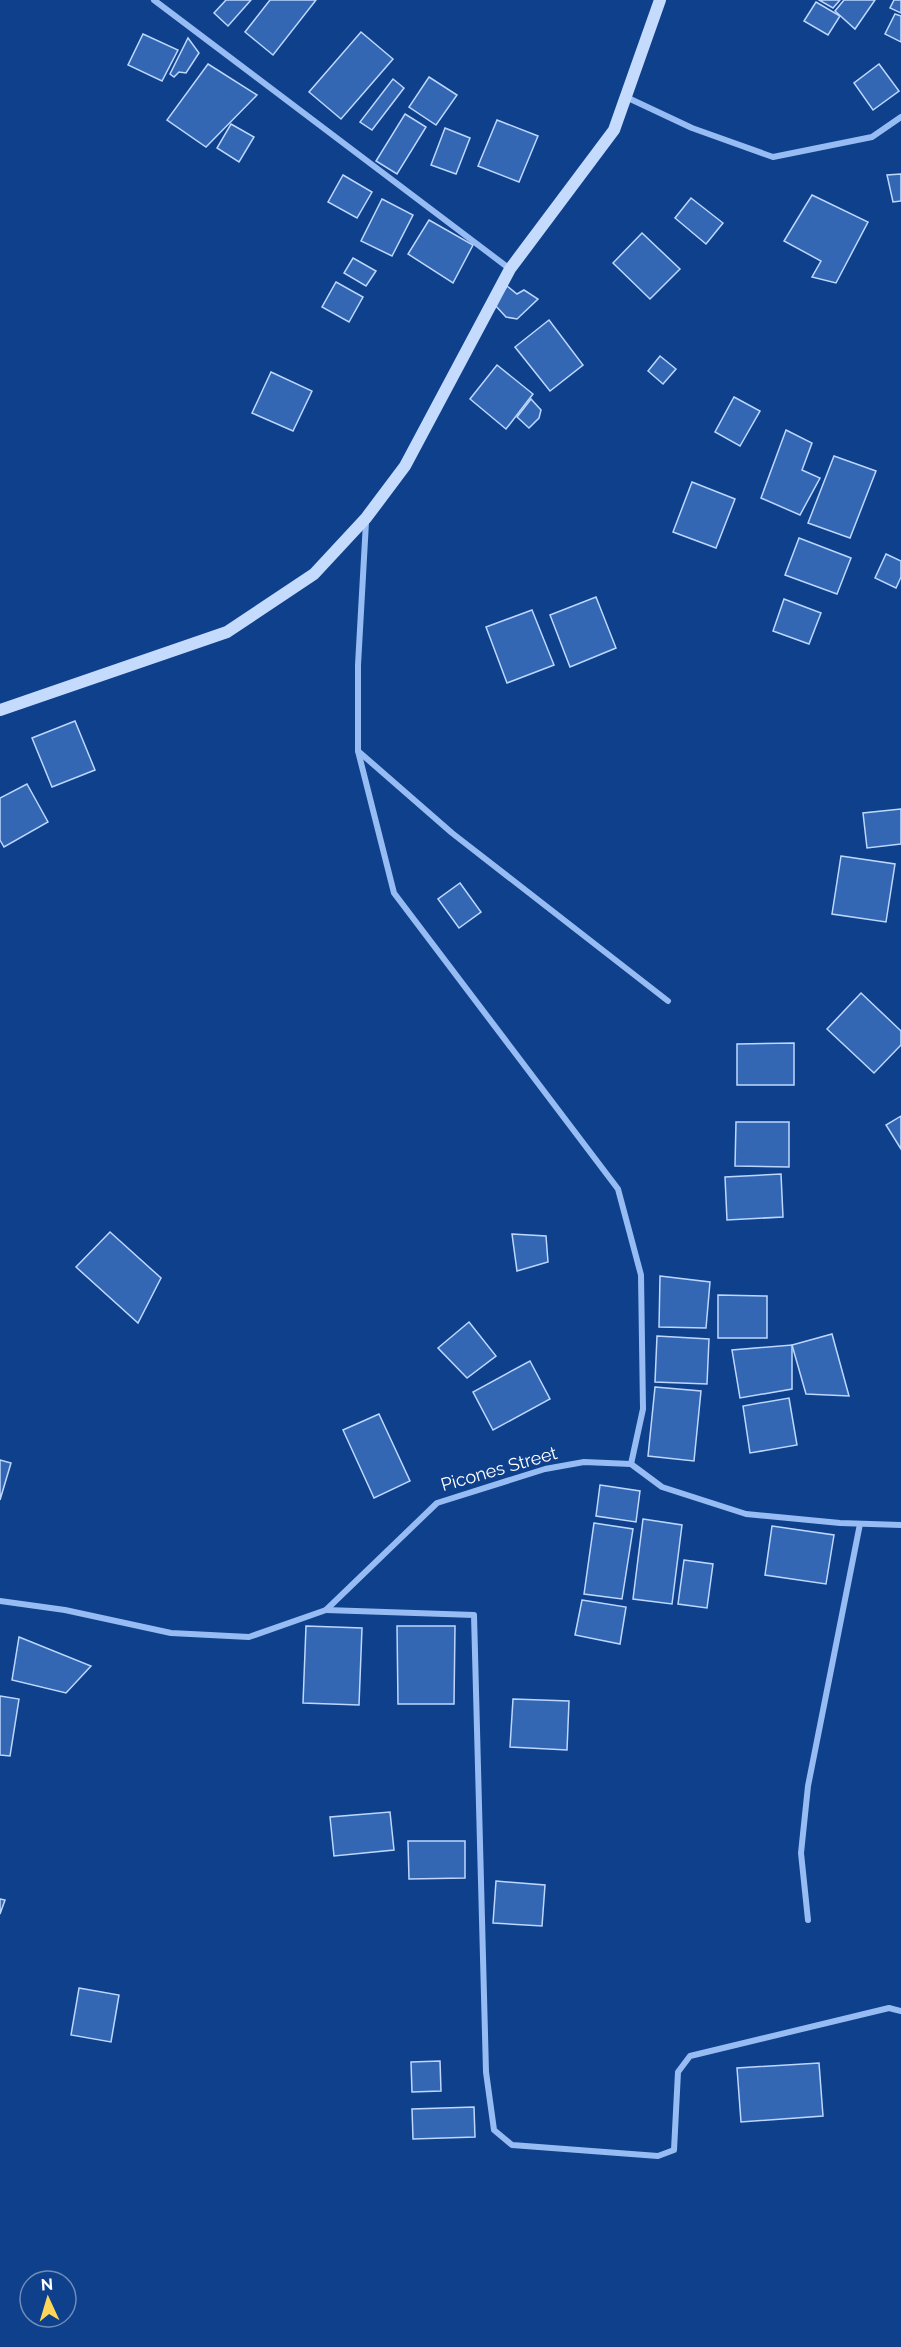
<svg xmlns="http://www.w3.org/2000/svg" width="901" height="2347" font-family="Raleway,sans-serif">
<rect width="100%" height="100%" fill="#0f408c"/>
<g fill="#3367b4" stroke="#bdd7fe" stroke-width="1.5">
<path d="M226,0H251L228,26L214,13Z"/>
<path d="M270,0H316L273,55L245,32Z"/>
<path d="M819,0H840L833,8Z"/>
<path d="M844,0H875L855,29L835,11Z"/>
<path d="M894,0H901V13L890,8Z"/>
<path d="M816,2L840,16L828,35L804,21Z"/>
<path d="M895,14L901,16V42L885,34Z"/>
<path d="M361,32L393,59L341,119L309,92Z"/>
<path d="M143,34L178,50L162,81L128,65Z"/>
<path d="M188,38L199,53L186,73L179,72L174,77L170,74Z"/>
<path d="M208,64L257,95L206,147L167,120Z"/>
<path d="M879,64L899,91L873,110L854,83Z"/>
<path d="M429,77L457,95L436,125L409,107Z"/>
<path d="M393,79L404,88L372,130L360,122Z"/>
<path d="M405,114L426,127L397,174L376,161Z"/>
<path d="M497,120L538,136L519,182L478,166Z"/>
<path d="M231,124L254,137L239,162L217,148Z"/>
<path d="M445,128L470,138L456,174L431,165Z"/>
<path d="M901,174V201L893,202L887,175Z"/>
<path d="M343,175L372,192L357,218L328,202Z"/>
<path d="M812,195L868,222L836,283L812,277L821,261L784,241Z"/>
<path d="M691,198L723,223L706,244L675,218Z"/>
<path d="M382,199L413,215L392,256L361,241Z"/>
<path d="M429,220L473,245L453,283L408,254Z"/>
<path d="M642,233L680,269L650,299L613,263Z"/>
<path d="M353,258L376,271L366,286L344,273Z"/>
<path d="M336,282L363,297L349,322L322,307Z"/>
<path d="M507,286L517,294L524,290L538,299L517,319L506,317L494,304Z"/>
<path d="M549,320L583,365L550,391L515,347Z"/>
<path d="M660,356L676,369L663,384L648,371Z"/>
<path d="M497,365L533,394L506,429L470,399Z"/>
<path d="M271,372L312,391L293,431L252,413Z"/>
<path d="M734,397L760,411L740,446L715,432Z"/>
<path d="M531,399L541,410L539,418L529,428L517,417Z"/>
<path d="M786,430L812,443L802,470L820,478L800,515L761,498Z"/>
<path d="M834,456L876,471L850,538L808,523Z"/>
<path d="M692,482L735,499L716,548L673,532Z"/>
<path d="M799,538L851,558L837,594L785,575Z"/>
<path d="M886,554L901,561V577L896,588L875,578Z"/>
<path d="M596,597L616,648L570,667L550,615Z"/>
<path d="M784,599L821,613L809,644L773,631Z"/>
<path d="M532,610L554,665L507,683L486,627Z"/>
<path d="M75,721L95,770L52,787L32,738Z"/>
<path d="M27,784L48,822L4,847L0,840V798Z"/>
<path d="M901,809V844L867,848L863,813Z"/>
<path d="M841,856L895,864L886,922L832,914Z"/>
<path d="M460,883L481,912L459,928L438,899Z"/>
<path d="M861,993L901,1031V1045L874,1073L827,1029Z"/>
<path d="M794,1043V1085H737V1044Z"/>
<path d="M901,1116V1149L886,1125Z"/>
<path d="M736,1122H789V1167L735,1166Z"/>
<path d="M781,1174L783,1217L727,1220L725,1177Z"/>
<path d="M110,1232L161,1278L138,1323L76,1267Z"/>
<path d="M512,1234L546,1236L548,1262L517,1271Z"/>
<path d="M660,1276L710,1282L706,1328L659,1327Z"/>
<path d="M718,1295L767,1296V1338H718Z"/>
<path d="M469,1322L496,1356L467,1378L438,1348Z"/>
<path d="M832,1334L849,1396L806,1394L792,1345Z"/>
<path d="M657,1336L709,1339L707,1384L655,1382Z"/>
<path d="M792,1345V1389L740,1398L732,1350Z"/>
<path d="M530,1361L550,1399L493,1430L473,1392Z"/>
<path d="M655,1387L701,1391L694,1461L648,1456Z"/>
<path d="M789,1398L797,1445L750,1453L743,1406Z"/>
<path d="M379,1414L410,1481L374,1498L343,1430Z"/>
<path d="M0,1460L11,1463L0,1500Z"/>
<path d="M600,1485L640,1491L636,1522L596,1516Z"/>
<path d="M643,1519L682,1525L672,1604L633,1599Z"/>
<path d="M594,1523L633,1529L622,1599L584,1594Z"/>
<path d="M772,1526L834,1535L826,1584L765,1575Z"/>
<path d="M684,1560L713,1564L707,1608L678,1604Z"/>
<path d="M582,1600L626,1607L620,1644L575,1635Z"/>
<path d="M306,1626L362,1628L359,1705L303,1703Z"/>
<path d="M397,1626H455L454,1704H398Z"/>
<path d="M19,1637L91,1666L66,1693L12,1680Z"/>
<path d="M0,1696L19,1699L10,1756L0,1755Z"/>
<path d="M513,1699L569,1701L567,1750L510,1747Z"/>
<path d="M390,1812L394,1850L334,1856L330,1817Z"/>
<path d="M408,1841H465V1878L409,1879Z"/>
<path d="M496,1881L545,1885L542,1926L493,1923Z"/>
<path d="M0,1899L5,1900L0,1914Z"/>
<path d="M79,1988L119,1995L111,2042L71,2035Z"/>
<path d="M440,2061L441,2091L412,2092L411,2062Z"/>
<path d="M819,2063L823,2116L741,2122L737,2068Z"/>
<path d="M474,2107L475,2137L413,2139L412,2109Z"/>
</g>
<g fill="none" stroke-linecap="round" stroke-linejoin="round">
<g stroke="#96bcf3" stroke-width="6">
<path d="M154,0L510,269"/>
<path d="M626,97L692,128L773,157L872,137L901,117"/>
<path d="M366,522L358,665V751L394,893L618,1189L641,1275L643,1409L631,1464"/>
<path d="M358,751L452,833L668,1001"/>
<path d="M0,1601L65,1610L171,1633L249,1637L326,1610L437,1503L545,1469L584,1462L631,1464L662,1487L746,1514L840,1523L901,1525"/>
<path d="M326,1610L474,1615L486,2072L494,2130L512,2145L658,2156L674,2150L678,2072L690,2056L889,2008L901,2011"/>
<path d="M808,1920L801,1853L808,1786L860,1524"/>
</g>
<path stroke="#c5dbfd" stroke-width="12" d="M0,710L227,632L314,574L366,518L405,466L510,269L614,130L660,0"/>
</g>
<g text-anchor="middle" stroke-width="5" stroke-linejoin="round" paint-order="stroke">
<g font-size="18" fill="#fff" stroke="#0f408c">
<text transform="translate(499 1469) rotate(-16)" y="6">Picones Street</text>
</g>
</g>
<g transform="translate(48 2299) rotate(356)"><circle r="28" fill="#0f408c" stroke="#6f8cba" stroke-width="1.5"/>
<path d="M0-4.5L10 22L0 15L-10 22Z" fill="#ffd658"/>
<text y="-9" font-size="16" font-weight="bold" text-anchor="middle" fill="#ffffff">N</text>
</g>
</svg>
